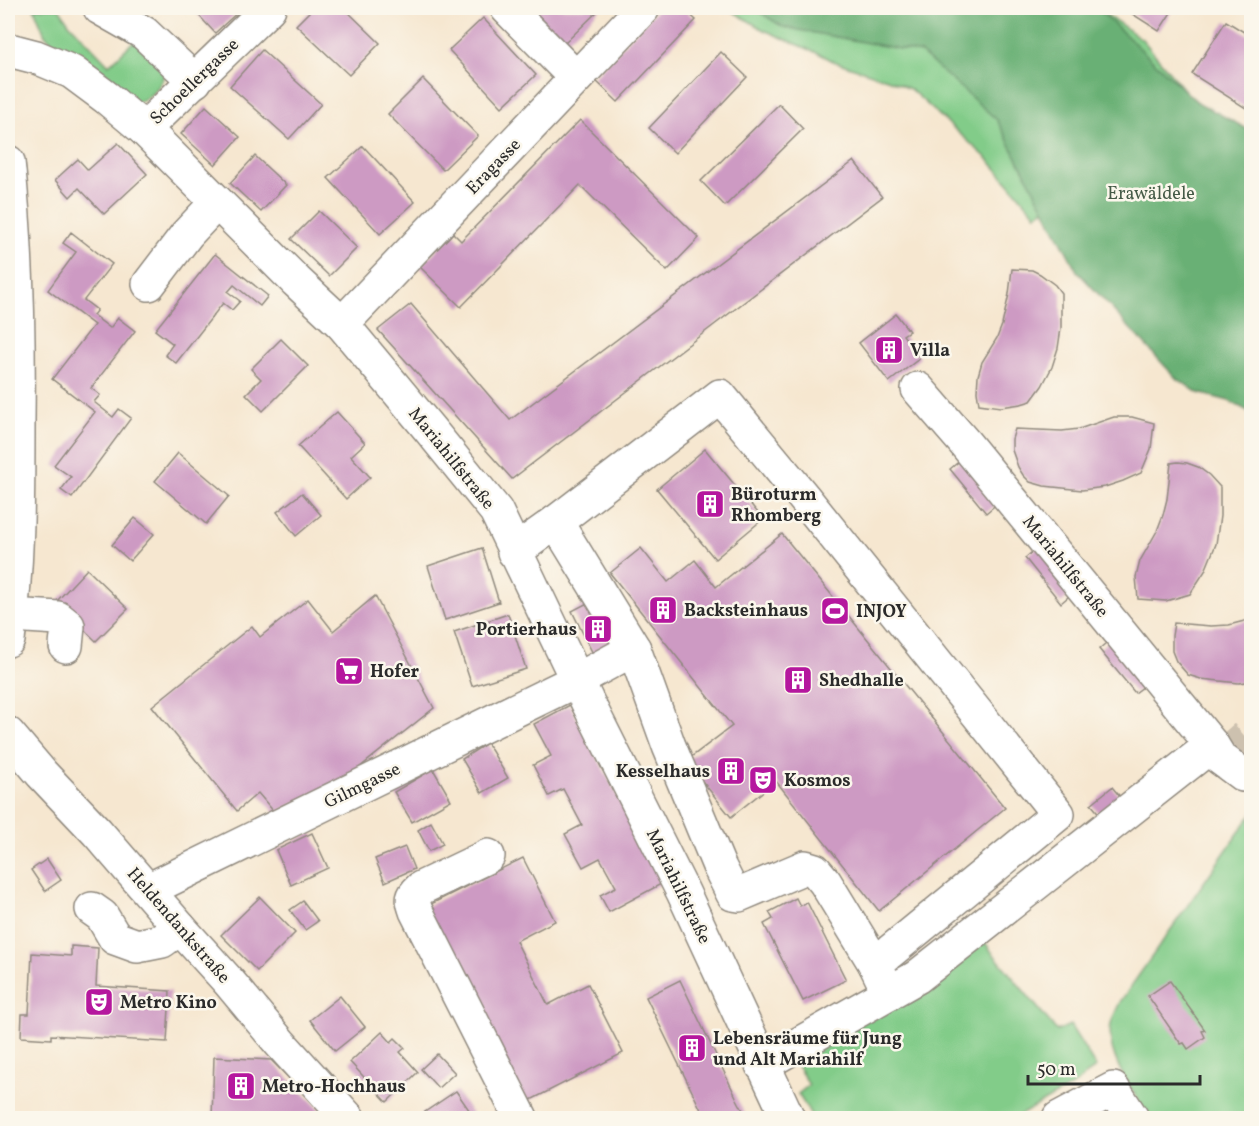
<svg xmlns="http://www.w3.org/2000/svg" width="1259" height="1126" font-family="Vollkorn,serif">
<rect width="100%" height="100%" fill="#fbf7ec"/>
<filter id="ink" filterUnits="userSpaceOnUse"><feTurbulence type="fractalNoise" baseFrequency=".0167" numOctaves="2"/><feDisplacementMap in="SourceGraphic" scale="12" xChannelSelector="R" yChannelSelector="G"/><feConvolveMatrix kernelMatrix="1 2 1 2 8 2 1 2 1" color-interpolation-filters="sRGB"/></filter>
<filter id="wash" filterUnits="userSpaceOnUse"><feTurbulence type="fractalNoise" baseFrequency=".008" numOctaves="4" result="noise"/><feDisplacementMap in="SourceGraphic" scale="24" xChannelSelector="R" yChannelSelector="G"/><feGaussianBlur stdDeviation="1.35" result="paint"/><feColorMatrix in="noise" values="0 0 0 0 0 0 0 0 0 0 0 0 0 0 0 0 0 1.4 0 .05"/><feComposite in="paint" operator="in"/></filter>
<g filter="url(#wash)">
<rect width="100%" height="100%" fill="#f6e7d0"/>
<g fill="#82cc89" stroke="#567c5a" stroke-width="1.5">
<path d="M34,8H59L69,23L109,65L134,41L164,71C164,87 148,99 134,104L94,72L55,45L45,35Z"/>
<path d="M727,8H1097L1142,39L1187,93L1251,146L1046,208L1036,215L989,160L910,89L890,80L833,61L822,55L764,30Z"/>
<path d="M1251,815V1118H1150C1134,1093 1105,1056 1111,1024C1113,1016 1117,1009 1120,1002Z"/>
<path d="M982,938L991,951L1057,1031L1070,1025L1096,1067L1074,1085L1015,1118H813L798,1094L809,1085L793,1059Z"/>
</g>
<path fill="#69b075" stroke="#4a6e50" stroke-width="1.5" d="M753,8H1097L1197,102L1251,131V415L1248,411L1229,401L1198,393L1175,377L1077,271L997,120L921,53L783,27Z"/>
<g id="blocks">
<g fill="#cd9ac3">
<path d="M192,8H242L215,33Z"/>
<path d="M313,8H344L380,43L349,75L296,25Z"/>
<path d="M528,8H601L564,44Z"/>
<path d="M659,8H683L696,20L618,102L593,78Z"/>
<path d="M1123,8H1174L1159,31Z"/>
<path d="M483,18L536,75L502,107L449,50Z"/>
<path d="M1226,21L1252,37V112L1192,74Z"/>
<path d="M262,50L321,104L289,139L230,86Z"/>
<path d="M721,52L747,77L675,153L649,128Z"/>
<path d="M423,79L478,136L443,170L388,114Z"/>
<path d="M779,104L803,129L725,206L701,181Z"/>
<path d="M206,106L240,137L215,165L181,134Z"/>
<path d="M580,120L699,238L667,271L580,185L461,307L420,267L453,233L461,241Z"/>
<path d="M118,143L147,174L104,214L79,188L70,197L55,180L78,159L88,170Z"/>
<path d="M363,146L415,202L380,234L328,178Z"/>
<path d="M255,156L286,185L261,212L230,183Z"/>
<path d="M854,161L882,197L512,479L378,330L411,304L510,420Z"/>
<path d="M319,211L357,248L329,276L291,239Z"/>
<path d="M71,232L112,264L84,300L97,310L93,315L110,328L118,318L135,331L91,388L100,395L94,402L113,417L119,409L131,418L72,498L61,490L71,477L54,465L95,412L52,379L94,325L48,290L76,252L63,243Z"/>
<path d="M215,254L268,296L260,306L234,285L228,292L240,301L232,310L223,303L176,363L165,355L173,344L155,330Z"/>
<path d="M1012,269L1032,270L1040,274L1055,285L1061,293V328L1058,348L1052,367L1042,386L1031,401L1021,404L1001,407L979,404L977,391L978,376L982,362L997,338L1002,325L1009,294Z"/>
<path d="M896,314L909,331L903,335L920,358L889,382L859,343Z"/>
<path d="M281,339L308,366L263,411L246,394L261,379L251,369Z"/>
<path d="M337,412L365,443L351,456L370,477L346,499L298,446Z"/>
<path d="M1114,417H1132L1154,423L1151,449L1141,473L1123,481L1105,487L1082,490L1044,486L1030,482L1023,475L1018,467L1012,450V439L1015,429L1062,431L1079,429Z"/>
<path d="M705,449L763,519L715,559L657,489Z"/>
<path d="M178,453L229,496L206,524L155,481Z"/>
<path d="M963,458L999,502L986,513L950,469Z"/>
<path d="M1178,462L1187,463L1198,467L1209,475L1220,487V516L1216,544L1205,571L1190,594L1166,601L1138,599L1136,577L1140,561L1157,531L1163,515L1167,499L1171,463Z"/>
<path d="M302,493L321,515L296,536L277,512Z"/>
<path d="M135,518L154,534L130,561L112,545Z"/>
<path d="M782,534L1005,808L879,911L776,781L731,817L686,761L732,726L610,573L641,548L668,582L695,560L716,587Z"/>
<path d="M1038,547L1074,592L1061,603L1025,558Z"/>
<path d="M482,548L499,602L445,620L428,566Z"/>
<path d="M87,569L128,609L96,641L56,602Z"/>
<path d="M375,596L434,708L345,779L275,813L258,793L237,811L152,706L252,626L260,637L308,599L333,631Z"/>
<path d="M599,597L625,648L597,662L572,611Z"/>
<path d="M508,614L526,669L472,686L454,632Z"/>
<path d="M1252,619V681L1239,683L1201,679L1188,675L1176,661L1172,651V636L1174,623L1211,626L1229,625Z"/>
<path d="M1112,638L1148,683L1135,693L1099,649Z"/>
<path d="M570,705L663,883L609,912L600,895L616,887L600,858L583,867L565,834L582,825L563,789L549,796L533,765L551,756L534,724Z"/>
<path d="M487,743L508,778L482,793L462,759Z"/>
<path d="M433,769L451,800L412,822L394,792Z"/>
<path d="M1112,787L1122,799L1101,816L1091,804Z"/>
<path d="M431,822L443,844L429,851L418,830Z"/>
<path d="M312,833L328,868L291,885L276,850Z"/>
<path d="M405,847L414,869L385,882L375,859Z"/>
<path d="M523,858L555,921L516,941L548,1005L588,984L623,1053L525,1103L425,907Z"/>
<path d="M47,859L61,880L45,891L31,870Z"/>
<path d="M260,897L295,933L257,971L221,935Z"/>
<path d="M796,898L800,906L807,902L846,980L803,1001L764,924L773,919L769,912Z"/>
<path d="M303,901L318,921L305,930L290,910Z"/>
<path d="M71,946L98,948L96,986L170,991L167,1042L51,1035V1039L21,1037L22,1014H29L32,953L71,956Z"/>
<path d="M680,980L737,1099L747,1118H705L646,997Z"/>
<path d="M1170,981L1205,1030L1202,1031L1205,1037L1188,1049L1184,1043L1181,1044L1148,996Z"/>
<path d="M340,996L365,1027L335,1051L310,1020Z"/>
<path d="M382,1032L391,1042L395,1038L405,1048L400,1052L418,1072L387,1102L350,1062Z"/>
<path d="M437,1054L455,1073L438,1088L421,1069Z"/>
<path d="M214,1057L271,1060L328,1118H212Z"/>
<path d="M456,1091L474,1117L471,1118H416Z"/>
</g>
</g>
</g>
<g filter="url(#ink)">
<use href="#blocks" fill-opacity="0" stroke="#90897e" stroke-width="1.5"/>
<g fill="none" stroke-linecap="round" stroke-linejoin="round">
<path stroke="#cdc1af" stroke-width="33" stroke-dasharray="33 16" stroke-linecap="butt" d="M1220,758L1252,730"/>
<g stroke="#90897e" stroke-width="36">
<g id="minor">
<path d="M100,8L144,33L195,81"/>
<path d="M507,8L576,78"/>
<path d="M8,52L13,51L36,57L72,72L107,98L144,129L296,281L342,324L431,431L496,511L588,703L683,892L788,1118"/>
<path d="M144,129L269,8"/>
<path d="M149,284L187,234L217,202"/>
<path d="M342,324L643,8"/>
<path d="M918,389L964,442L1212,745L1220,758L1243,775"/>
<path d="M556,522L720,396L805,499L1058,814L875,964L889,993"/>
<path d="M514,552L556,522L634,649L669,746L719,866L733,894L739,895L805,867L815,870L825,882L875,964"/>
<path d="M11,615L58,618L68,626L66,646"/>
<path d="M8,734L42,774L97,832L180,928L229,982L280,1043L348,1118"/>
<path d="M488,856L421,888C411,897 412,899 416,911L521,1118"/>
<path d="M148,890L577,680L634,649"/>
<path d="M92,909L102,916L115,938L137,946L162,941L180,928"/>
<path d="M762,1065L917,977L1212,745"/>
<path d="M1059,1118L1113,1089L1132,1118"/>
</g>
</g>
<g stroke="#90897e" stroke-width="36">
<path id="major" d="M8,162C18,248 19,335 18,421C18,494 18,568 8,640"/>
</g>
<use href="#minor" stroke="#fff" stroke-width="33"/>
<use href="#major" stroke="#fff" stroke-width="33"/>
</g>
</g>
<defs>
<g id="building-square" transform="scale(1.5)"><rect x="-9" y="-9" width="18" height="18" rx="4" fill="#b5179e" stroke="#fbf7ec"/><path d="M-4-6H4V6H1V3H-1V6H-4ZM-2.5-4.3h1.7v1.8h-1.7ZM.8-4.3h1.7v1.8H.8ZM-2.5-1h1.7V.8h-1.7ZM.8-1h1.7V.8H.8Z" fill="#fff"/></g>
<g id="stadium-square" transform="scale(1.5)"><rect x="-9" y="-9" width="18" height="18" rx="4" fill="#b5179e" stroke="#fbf7ec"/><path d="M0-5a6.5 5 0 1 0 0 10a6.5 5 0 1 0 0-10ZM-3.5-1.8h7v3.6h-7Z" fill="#fff"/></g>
<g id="supermarket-square" transform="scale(1.5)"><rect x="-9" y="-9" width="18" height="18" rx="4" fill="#b5179e" stroke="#fbf7ec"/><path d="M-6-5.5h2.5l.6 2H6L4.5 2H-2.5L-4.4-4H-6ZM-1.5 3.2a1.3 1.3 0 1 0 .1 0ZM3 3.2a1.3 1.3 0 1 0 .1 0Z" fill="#fff"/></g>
<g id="theatre-square" transform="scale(1.5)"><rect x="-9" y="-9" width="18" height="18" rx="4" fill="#b5179e" stroke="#fbf7ec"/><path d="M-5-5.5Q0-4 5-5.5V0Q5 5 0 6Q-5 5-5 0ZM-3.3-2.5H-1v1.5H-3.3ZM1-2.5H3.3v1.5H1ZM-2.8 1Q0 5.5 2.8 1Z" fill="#fff"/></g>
</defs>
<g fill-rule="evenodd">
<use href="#building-square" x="889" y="350"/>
<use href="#building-square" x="710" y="504"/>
<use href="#building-square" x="663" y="610"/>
<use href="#stadium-square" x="835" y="611"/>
<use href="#building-square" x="598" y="629"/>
<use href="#supermarket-square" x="349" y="671"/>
<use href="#building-square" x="798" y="680"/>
<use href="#building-square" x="731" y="771"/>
<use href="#theatre-square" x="763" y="780"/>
<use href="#theatre-square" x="99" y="1002"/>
<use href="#building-square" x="692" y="1048"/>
<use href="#building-square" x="241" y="1086"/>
</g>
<g text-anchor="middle" stroke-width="5" stroke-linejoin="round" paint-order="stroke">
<g font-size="18" fill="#2b2b2b" stroke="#fbf7ec">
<text transform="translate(194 81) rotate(-44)" y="6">Schoellergasse</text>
<text transform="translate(493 166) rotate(-46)" y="6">Eragasse</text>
<text transform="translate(452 458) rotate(51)" y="6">Mariahilfstraße</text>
<text transform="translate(1066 566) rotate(51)" y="6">Mariahilfstraße</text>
<text transform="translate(362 785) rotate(-26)" y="6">Gilmgasse</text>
<text transform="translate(679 886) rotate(64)" y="6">Mariahilfstraße</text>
<text transform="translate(179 925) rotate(49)" y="6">Heldendankstraße</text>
</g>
<g font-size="18" fill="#455b47" stroke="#fbf7ec">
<text x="1151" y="199">Erawäldele</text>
</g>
<g font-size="18" font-weight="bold" fill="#2b2b2b" stroke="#fbf7ec" text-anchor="start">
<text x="910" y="356">Villa</text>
<text x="731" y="500">Büroturm<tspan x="731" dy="21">Rhomberg</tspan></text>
<text x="684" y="616">Backsteinhaus</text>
<text x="856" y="617">INJOY</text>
<text x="577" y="635" text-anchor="end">Portierhaus</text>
<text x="370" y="677">Hofer</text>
<text x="819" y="686">Shedhalle</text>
<text x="710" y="777" text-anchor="end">Kesselhaus</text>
<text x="784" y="786">Kosmos</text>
<text x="120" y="1008">Metro Kino</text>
<text x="713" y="1044">Lebensräume für Jung<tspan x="713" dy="21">und Alt Mariahilf</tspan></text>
<text x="262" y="1092">Metro-Hochhaus</text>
</g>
</g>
<rect width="1259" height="1126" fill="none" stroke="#fbf7ec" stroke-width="30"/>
<path d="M1028 1075v9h172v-9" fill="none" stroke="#2b2b2b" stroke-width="3"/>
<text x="1037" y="1075" font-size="18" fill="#2b2b2b" stroke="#fbf7ec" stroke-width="4.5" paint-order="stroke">50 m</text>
</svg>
